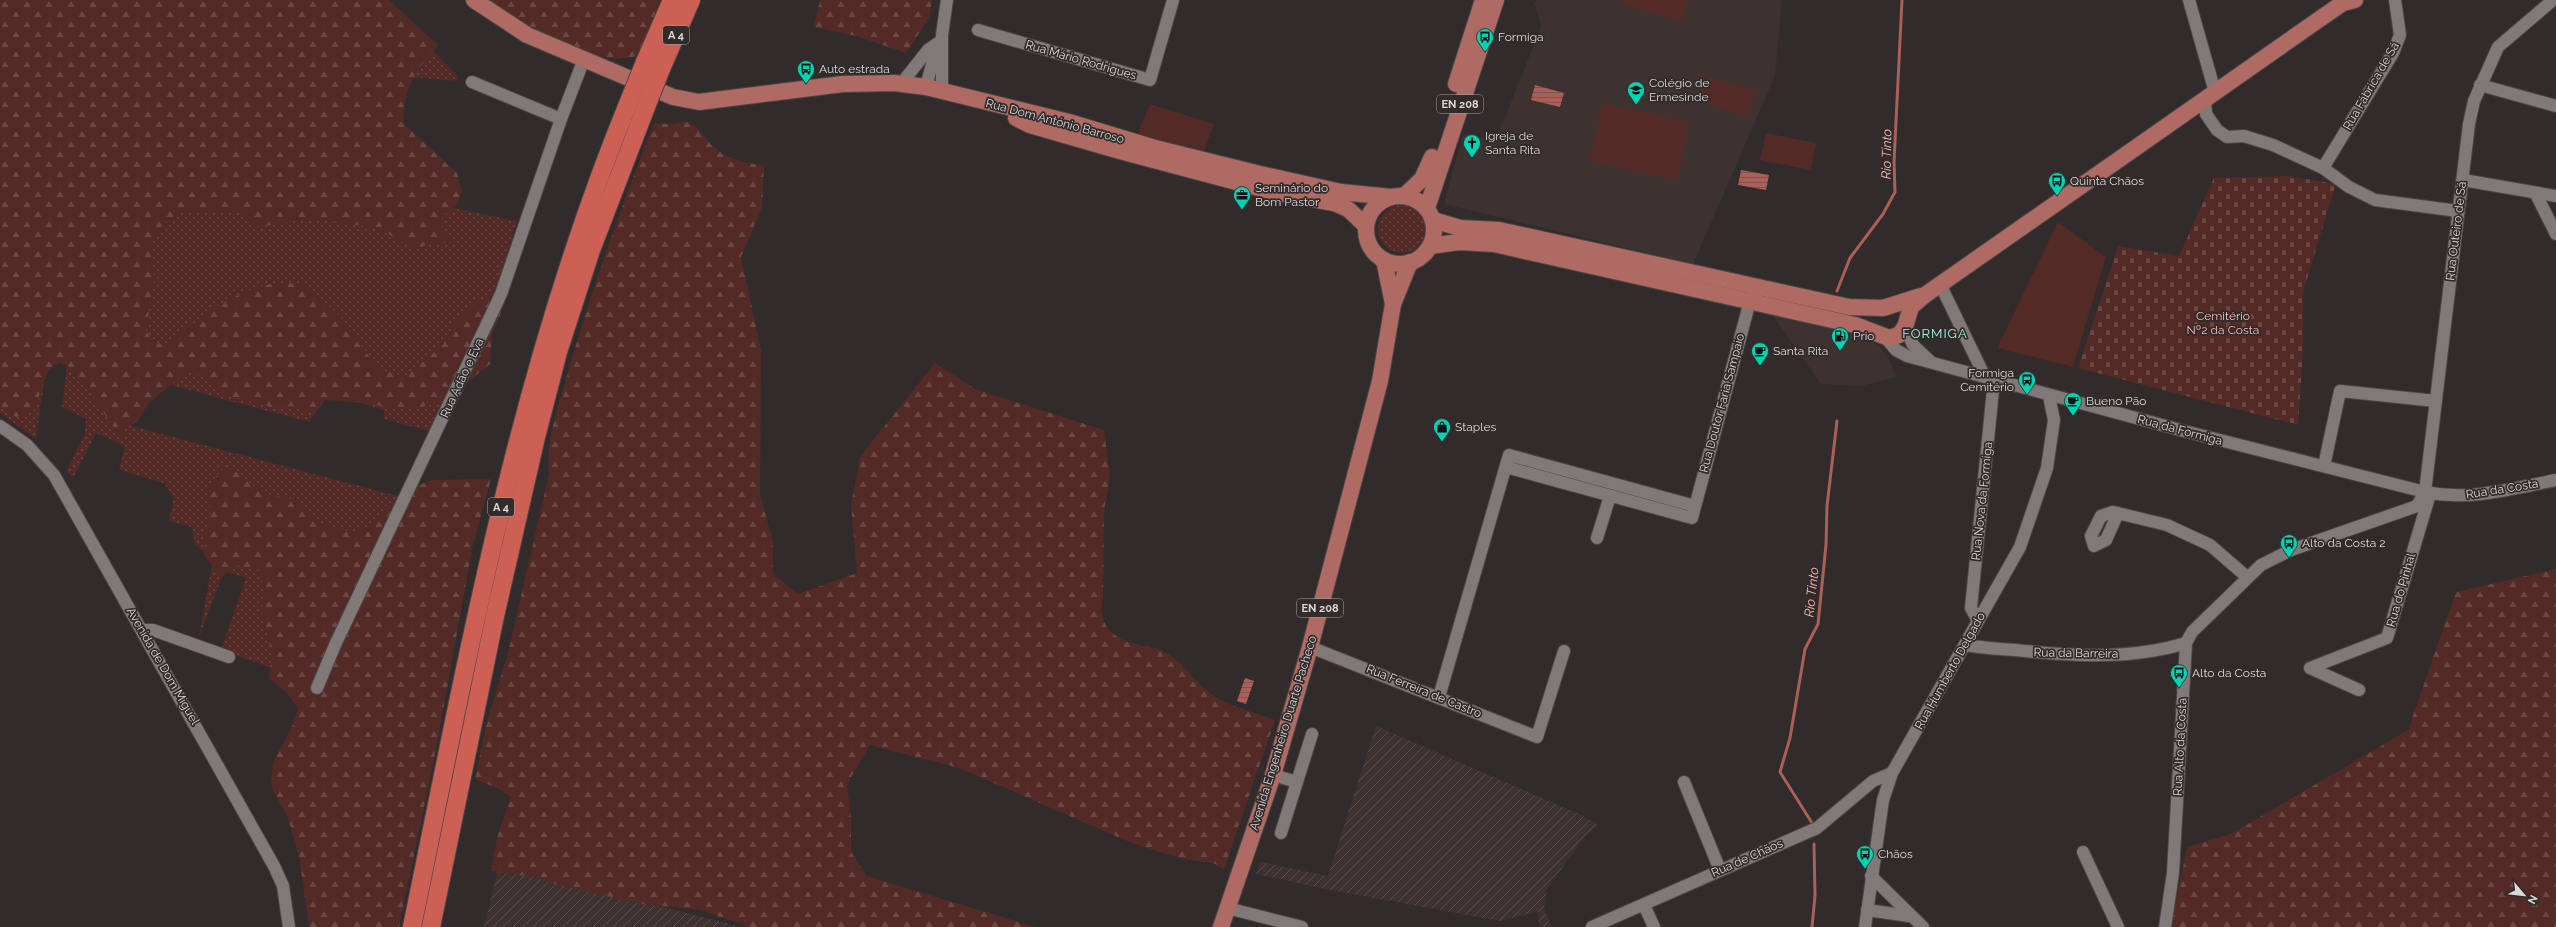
<svg xmlns="http://www.w3.org/2000/svg" width="2556" height="927" font-family="Raleway,sans-serif">
<defs>
<pattern id="industrial-furrows" width="10" height="10" patternUnits="userSpaceOnUse"><rect width="10" height="10" fill="#3e3230"/><path d="M-1 1l2-2M0 10L10 0M9 11l2-2" fill="none" stroke="#594f4d"/></pattern>
<pattern id="grass-dots" width="8" height="8" patternUnits="userSpaceOnUse"><rect width="8" height="8" fill="#532a25"/><path d="M2 2h.1M6 6h.1" fill="none" stroke="#6b4844" stroke-width="1.8" stroke-linecap="round"/></pattern>
<pattern id="forest-firs" width="22" height="20" patternUnits="userSpaceOnUse"><rect width="22" height="20" fill="#532a25"/><path d="M5 1l3.5 6h-7zM16 11l3.5 6h-7z" fill="#6b4844"/></pattern>
<pattern id="cemetery-stones" width="16" height="16" patternUnits="userSpaceOnUse"><rect width="16" height="16" fill="#532a25"/><path d="M2 7V4a2 2 0 0 1 4 0v3zM10 15v-3a2 2 0 0 1 4 0v3z" fill="#6b4844"/></pattern>
<pattern id="water-rules" width="6" height="5" patternUnits="userSpaceOnUse"><rect width="6" height="5" fill="#aa6058"/><path d="M0 2.5h6" fill="none" stroke="#80544e"/></pattern>
</defs>
<rect width="100%" height="100%" fill="#312b2b"/>
<g fill="#3e3230">
<path d="M1536,0H1782L1775,76L1693,264L1444,204L1463,134L1496,140L1541,27L1535,4Z"/>
<path d="M1771,313L1861,335L1880,346L1887,356L1897,377L1861,386L1821,384Z"/>
</g>
<g fill="url(#industrial-furrows)">
<path d="M1376,726L1581,815L1598,825L1585,836L1547,889L1544,909L1552,927H1539L1538,911L1500,921L1325,889L1256,874L1260,862L1328,876Z"/>
<path d="M498,869L684,912L741,927H484Z"/>
</g>
<g fill="url(#grass-dots)">
<path d="M16,0H382L458,76L457,81L410,77L397,136L374,192L517,221L496,293L459,374L429,431L384,419V410L358,402L325,400L309,422L133,375L128,425L398,496L310,682L221,650L246,578L224,571L199,638L213,559L195,545L192,527L169,521L174,498L164,483L119,470L125,446L96,433L73,478L66,471L85,433L86,419L62,407L68,358L48,354L36,439L0,413V91Z"/>
<circle cx="1402" cy="229" r="24"/>
</g>
<g fill="url(#forest-firs)">
<path d="M0,0H389L439,46C415,67 402,92 404,124L457,173L462,192L457,205L442,217V227L453,242L427,244L415,250L392,236L373,227L309,219L259,227L239,212L186,211L167,221L152,242L154,280L146,331L154,343L169,344C196,318 242,285 281,283C290,283 300,284 309,285L321,300L340,315L377,368L404,377L441,347L454,325L477,302L487,297L508,295L492,335L490,364C473,378 437,408 414,408C385,409 355,400 325,399L313,413L294,406L271,407L225,395L204,377L188,370L149,403L137,422L123,430V442L82,380L69,366L59,363L48,371L33,412L16,417L0,406Z"/>
<path d="M490,0H662L637,56C585,68 531,28 490,0Z"/>
<path d="M820,0H932L929,18L906,53L856,36L814,27Z"/>
<path d="M687,122C700,129 699,129 707,140C722,158 742,163 764,165L762,207L741,257L761,350L760,495L773,542V574L798,594L857,573L851,505L860,457L935,363L975,389L1104,430L1110,477L1104,511L1103,598C1097,627 1114,639 1140,645C1147,647 1157,647 1163,651C1183,661 1193,680 1210,693C1228,707 1254,712 1275,720L1224,869L1213,863L1183,859L1134,844L959,768L870,745L847,784L851,819V852L867,876L1035,927H750L700,910L641,904L547,882L541,878L491,871L498,834L511,797L497,788L475,779L486,725L508,653L549,474C545,440 558,409 567,376C591,290 622,206 654,123L672,124Z"/>
<path d="M228,464C240,473 254,489 268,494C290,501 300,493 312,519C337,530 355,539 378,519C382,516 382,509 386,506C399,497 417,484 432,480L491,479L473,544L435,755L399,927H309L299,856L288,818L273,791L271,781L274,760L292,727L298,708L287,693L269,678L272,651L262,619L263,585L259,570L233,565L221,579L204,555L206,528L211,512L206,487Z"/>
<path d="M2556,569V927H2171L2187,847L2231,834L2408,730L2456,592Z"/>
</g>
<path fill="url(#cemetery-stones)" d="M2289,176L2336,184L2303,292V352L2298,425L2078,368L2118,246L2179,256L2214,178Z"/>
<g fill="#532a25">
<path d="M1623,0H1688L1681,22L1622,4Z"/>
<path d="M1705,76L1756,91L1748,117L1697,101Z"/>
<path d="M1602,103L1690,122L1677,180L1590,161Z"/>
<path d="M1150,104L1214,124L1204,151L1137,136Z"/>
<path d="M1766,133L1816,143L1811,170L1760,160Z"/>
<path d="M2058,222L2106,257L2073,367L1997,348Z"/>
</g>
<g fill="url(#water-rules)">
<path d="M1535,85L1564,93L1560,107L1531,100Z"/>
<path d="M1741,170L1769,175L1766,190L1738,185Z"/>
<path d="M1245,678L1254,681L1246,704L1237,701Z"/>
</g>
<g fill="none" stroke-linecap="round" stroke-linejoin="round">
<g stroke="#aa6058" stroke-width="3">
<path d="M1837,291L1850,258L1883,214L1895,192L1894,162L1902,0"/>
<path d="M1812,823L1780,772L1790,738L1805,649L1818,624L1826,545L1827,506L1837,421"/>
<path d="M1812,927L1815,896L1814,844"/>
</g>
<g stroke="#4b4746" stroke-width="14">
<g id="minor">
<path d="M2189,0L2215,92"/>
<path d="M978,30L1150,80L1173,0"/>
<path d="M472,82L561,119"/>
<path d="M901,84L928,50L938,43"/>
<path d="M2480,85L2556,106"/>
<path d="M926,87L937,45"/>
<path d="M942,92V35L947,0"/>
<path d="M2205,99L2206,114L2217,130L2227,137L2244,136L2273,145L2323,168L2349,187L2375,200L2458,211"/>
<path d="M2323,168L2393,53L2400,35L2395,0"/>
<path d="M2463,180L2556,196"/>
<path d="M2536,194L2556,234"/>
<path d="M1940,284L1985,377"/>
<path d="M1905,327L1913,345L1930,361"/>
<path d="M1884,336L1896,350L1907,356L2184,431L2425,492C2470,501 2511,489 2556,480"/>
<path d="M0,426L27,445L54,475L274,866L283,886L289,927"/>
<path d="M2324,466L2340,391L2436,401"/>
<path d="M1506,467L1692,518L1750,301L1753,295"/>
<path d="M2118,513L2106,540L2094,546L2091,536L2101,516L2113,512L2167,525L2210,545L2247,577"/>
<path d="M1597,538L1610,496"/>
<path d="M1978,621L1971,608L1994,380"/>
<path d="M143,630H153L229,657"/>
<path d="M1966,645C1982,648 1998,649 2015,650C2071,656 2131,660 2186,643"/>
<path d="M1310,647L1537,737L1564,651"/>
<path d="M317,688L335,645L501,294L561,119L584,59"/>
<path d="M2359,690L2310,668L2387,638L2430,494"/>
<path d="M1439,697L1509,455L1695,506"/>
<path d="M1273,775L1297,782"/>
<path d="M1684,782L1720,870"/>
<path d="M1281,833L1312,734"/>
<path d="M2083,852L2118,927"/>
<path d="M1871,876L1923,927"/>
<path d="M1644,905L1654,927"/>
<path d="M1227,908L1302,927"/>
<path d="M1867,910L1909,916"/>
<path d="M1592,927L1817,828L1873,781L1892,773"/>
<path d="M1865,927L1883,800L1892,773L2020,547L2047,468L2054,420L2049,396"/>
<path d="M2165,927L2173,873L2186,643L2192,632L2261,565L2291,550L2417,506L2425,492L2469,124L2474,101L2498,47L2553,0"/>
</g>
</g>
<g stroke="#4b4746" stroke-width="18">
<g id="major">
<path d="M474,0L527,35L673,97L699,102L843,84L894,83L926,87L1069,122L1155,148L1260,174L1341,192L1391,197"/>
<path d="M1456,84L1483,0"/>
<path d="M1016,118L1030,125L1120,151L1278,193L1334,203L1348,209L1366,226"/>
<path d="M1404,196L1422,179L1432,157"/>
<circle cx="1400" cy="230" r="34"/>
<path d="M1427,208L1496,0"/>
<path d="M1433,220L1460,228L1499,230L1849,307L1883,308L1921,296"/>
<path d="M1430,246L1459,242L1494,244L1855,325L1889,338L1899,335L1905,327L1911,307L1925,295L2324,16L2343,3L2355,0"/>
<path d="M1384,260L1393,304"/>
<path d="M1221,927L1273,775L1310,647L1380,381L1393,304L1410,262"/>
</g>
</g>
<g stroke="#4b4746" stroke-width="20">
<g id="highway">
<path d="M645,62L672,0"/>
<path d="M661,69L691,0"/>
<path d="M412,927C470,646 520,365 630,99"/>
<path d="M431,927L495,616L536,437L558,352L591,250L646,107"/>
</g>
</g>
<use href="#minor" stroke="#807978" stroke-width="12"/>
<use href="#major" stroke="#ae6a63" stroke-width="16"/>
<use href="#highway" stroke="#cc6055" stroke-width="18"/>
<g stroke="#4b4746" stroke-width="20" stroke-linecap="butt">
<g id="highway-bridge">
<path d="M630,99L645,62"/>
<path d="M646,107L661,69"/>
</g>
</g>
<use href="#highway-bridge" stroke="#cc6055" stroke-width="18"/>
</g>
<defs>
<g id="bus-pin" transform="scale(0.9)"><path d="M0 17L-7.5 6A9.5 9.5 0 1 1 7.5 6Z" fill="#02d5b6" stroke="#312b2b"/><path d="M-5-6H5V4H4V6H2V4H-2V6H-4V4H-5ZM-3.5-4V0h7V-4ZM-3.5 1.2v1.5H-2V1.2ZM2 1.2v1.5H3.5V1.2Z" fill="#111"/></g>
<g id="school-pin" transform="scale(0.9)"><path d="M0 17L-7.5 6A9.5 9.5 0 1 1 7.5 6Z" fill="#02d5b6" stroke="#312b2b"/><path d="M0-5L7-2L0 1L-7-2ZM-4 1L0 2.5L4 1V4Q0 6-4 4Z" fill="#111"/></g>
<g id="church-pin" transform="scale(0.9)"><path d="M0 17L-7.5 6A9.5 9.5 0 1 1 7.5 6Z" fill="#02d5b6" stroke="#312b2b"/><path d="M-1.2-6h2.4v3.5h3.3v2.4h-3.3V6h-2.4V-.1h-3.3v-2.4h3.3Z" fill="#111"/></g>
<g id="office-pin" transform="scale(0.9)"><path d="M0 17L-7.5 6A9.5 9.5 0 1 1 7.5 6Z" fill="#02d5b6" stroke="#312b2b"/><path d="M-6-3h4V-5.5h4V-3h4V5H-6ZM-1-4.5V-3h2v-1.5ZM-6 0V1H6V0Z" fill="#111"/></g>
<g id="fuel-pin" transform="scale(0.9)"><path d="M0 17L-7.5 6A9.5 9.5 0 1 1 7.5 6Z" fill="#02d5b6" stroke="#312b2b"/><path d="M-5.5-6h7V0h2V4h1.3V-2.5L3-4.5l.8-.8L6-3V5H2.5V1h-1V6h-7ZM-4.2-4.7v3.2H.2V-4.7Z" fill="#111"/></g>
<g id="cafe-pin" transform="scale(0.9)"><path d="M0 17L-7.5 6A9.5 9.5 0 1 1 7.5 6Z" fill="#02d5b6" stroke="#312b2b"/><path d="M-5.5-4.5H6V0H3Q3 3.5 0 3.5H-2.5Q-5.5 3.5-5.5 0ZM3-3.2v2h1.7v-2ZM-6 4.5H4V6H-6Z" fill="#111"/></g>
<g id="shop-pin" transform="scale(0.9)"><path d="M0 17L-7.5 6A9.5 9.5 0 1 1 7.5 6Z" fill="#02d5b6" stroke="#312b2b"/><path d="M-5-2.5h2.3a2.7 3.5 0 0 1 5.4 0H5L5.5 6h-11ZM-1.5-2.5h3a1.5 2.3 0 0 0-3 0Z" fill="#111"/></g>
</defs>
<g fill-rule="evenodd">
<use href="#bus-pin" x="1485" y="37"/>
<use href="#bus-pin" x="806" y="69"/>
<use href="#school-pin" x="1636" y="90"/>
<use href="#church-pin" x="1472" y="143"/>
<use href="#bus-pin" x="2057" y="181"/>
<use href="#office-pin" x="1242" y="195"/>
<use href="#fuel-pin" x="1840" y="336"/>
<use href="#cafe-pin" x="1760" y="351"/>
<use href="#bus-pin" x="2027" y="380"/>
<use href="#cafe-pin" x="2073" y="401"/>
<use href="#shop-pin" x="1442" y="427"/>
<use href="#bus-pin" x="2289" y="543"/>
<use href="#bus-pin" x="2179" y="673"/>
<use href="#bus-pin" x="1865" y="854"/>
</g>
<g text-anchor="middle" stroke-width="3.5" stroke-linejoin="round" paint-order="stroke">
<g fill="#312b2b" stroke="#a8a4a3" stroke-width="1">
<rect x="663" y="26" width="26" height="18" rx="3"/>
<rect x="1437" y="95" width="46" height="18" rx="3"/>
<rect x="488" y="498" width="26" height="18" rx="3"/>
<rect x="1297" y="599" width="46" height="18" rx="3"/>
</g>
<g font-size="11" font-weight="bold" fill="#dbd8d7">
<text x="676" y="39">A 4</text>
<text x="1460" y="108">EN 208</text>
<text x="501" y="511">A 4</text>
<text x="1320" y="612">EN 208</text>
</g>
<g font-size="12" fill="#dbd8d7" stroke="#312b2b" text-anchor="start">
<text x="1498" y="41">Formiga</text>
<text x="819" y="73">Auto estrada</text>
<text x="1649" y="87">Colégio de<tspan x="1649" dy="14">Ermesinde</tspan></text>
<text x="1485" y="140">Igreja de<tspan x="1485" dy="14">Santa Rita</tspan></text>
<text x="2070" y="185">Quinta Chãos</text>
<text x="1255" y="192">Seminário do<tspan x="1255" dy="14">Bom Pastor</tspan></text>
<text x="1853" y="340">Prio</text>
<text x="1773" y="355">Santa Rita</text>
<text x="2014" y="377" text-anchor="end">Formiga<tspan x="2014" dy="14">Cemitério</tspan></text>
<text x="2086" y="405">Bueno Pão</text>
<text x="1455" y="431">Staples</text>
<text x="2302" y="547">Alto da Costa 2</text>
<text x="2192" y="677">Alto da Costa</text>
<text x="1878" y="858">Chãos</text>
</g>
<g font-size="12" fill="#dbd8d7" stroke="#312b2b">
<text transform="translate(1081 60) rotate(16)" y="4">Rua Mário Rodrigues</text>
<text transform="translate(2371 86) rotate(-60)" y="4">Rua Fábrica de Sá</text>
<text transform="translate(1055 121) rotate(15)" y="4">Rua Dom António Barroso</text>
<text transform="translate(2456 231) rotate(-83)" y="4">Rua Outeiro de Sá</text>
<text transform="translate(462 378) rotate(-65)" y="4">Rua Adão e Eva</text>
<text transform="translate(1722 403) rotate(-75)" y="4">Rua Doutor Faria Sampaio</text>
<text transform="translate(2180 430) rotate(15)" y="4">Rua da Formiga</text>
<text transform="translate(2502 489) rotate(-9)" y="4">Rua da Costa</text>
<text transform="translate(1982 501) rotate(-84)" y="4">Rua Nova da Formiga</text>
<text transform="translate(2401 590) rotate(-74)" y="4">Rua do Pinhal</text>
<text transform="translate(2076 653) rotate(1)" y="4">Rua da Barreira</text>
<text transform="translate(163 666) rotate(60)" y="4">Avenida de Dom Miguel</text>
<text transform="translate(1950 671) rotate(-61)" y="4">Rua Humberto Delgado</text>
<text transform="translate(1424 691) rotate(22)" y="4">Rua Ferreira de Castro</text>
<text transform="translate(1283 733) rotate(-73)" y="4">Avenida Engenheiro Duarte Pacheco</text>
<text transform="translate(2180 747) rotate(-87)" y="4">Rua Alto da Costa</text>
<text transform="translate(1747 858) rotate(-24)" y="4">Rua de Chãos</text>
</g>
<g font-size="12" fill="#fab9b0" stroke="#312b2b">
<text x="2223" y="320">Cemitério<tspan x="2223" dy="14">Nº2 da Costa</tspan></text>
</g>
<g font-size="13" font-style="italic" fill="#f9b9b0" stroke="#312b2b">
<text transform="translate(1886 154) rotate(-89)" y="5">Rio Tinto</text>
<text transform="translate(1811 592) rotate(-84)" y="5">Rio Tinto</text>
</g>
<g font-size="13" letter-spacing="1" fill="#96fae3" stroke="#312b2b">
<text x="1935" y="338">FORMIGA</text>
</g>
</g>
<g transform="translate(2524 895) rotate(118)" stroke="#312b2b" stroke-width="3" paint-order="stroke">
<path d="M0-3L7 15L0 10L-7 15Z" fill="#dbd8d7"/>
<text y="-6" font-size="11" font-weight="bold" text-anchor="middle" fill="#dbd8d7">N</text>
</g>
</svg>
